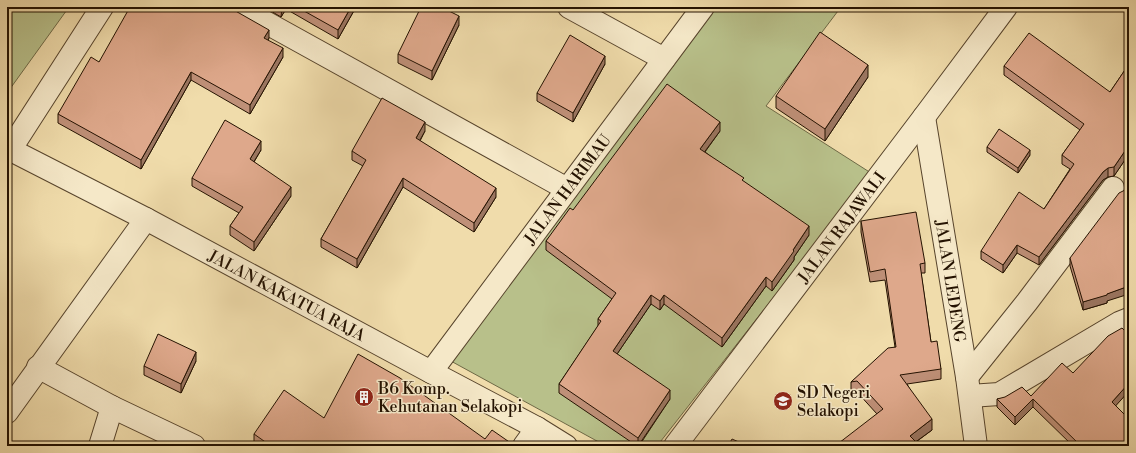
<svg xmlns="http://www.w3.org/2000/svg" width="1136" height="453" font-family="'Libre Bodoni',serif">
<rect width="100%" height="100%" fill="#f0dcab"/>
<filter id="stains"><feTurbulence type="fractalNoise" baseFrequency=".005" numOctaves="4"/><feColorMatrix values="0 0 0 0 .2 0 0 0 0 .09 0 0 0 0 .02 0 0 0 .5 -.17"/></filter>
<radialGradient id="worn" r=".72"><stop offset=".6" stop-color="#630" stop-opacity="0"/><stop offset="1" stop-color="#630" stop-opacity=".3"/></radialGradient>
<g fill="#b8c08a" stroke="#6e6946">
<path d="M7,7H69L7,93Z"/>
<path d="M716,7H841L766,106L871,173L657,446H606L449,360Z"/>
</g>
<g fill="none" stroke-linecap="round" stroke-linejoin="round">
<g stroke="#57442c" stroke-width="24">
<g id="street">
<path d="M238,7L567,189"/>
<path d="M569,7L664,59"/>
<path d="M924,117L967,377L976,446"/>
<path d="M7,148L146,219L431,372L537,428L566,446"/>
<path d="M10,150L102,7"/>
<path d="M38,367L112,407L194,446"/>
<path d="M431,372L703,7"/>
<path d="M967,377L1027,302L1113,188"/>
<path d="M970,396L999,394L1119,323L1129,319"/>
<path d="M7,412L146,219"/>
<path d="M100,446L112,407"/>
<path d="M524,446L537,428"/>
<path d="M675,446L924,117L1006,7"/>
</g>
</g>
<use href="#street" stroke="#f5e8c8" stroke-width="22"/>
</g>
<g fill="#bf9078" stroke="#241201">
<path d="M264,7H356L338,39L286,9L281,17Z"/>
<path d="M459,25L432,80L398,63V54Z"/>
<path d="M269,38L268,40L283,57L250,114L191,80L141,169L58,123V114L99,62Z"/>
<path d="M605,64L573,122L537,101V93Z"/>
<path d="M1129,64V154L1114,176L1108,177L1103,180L1039,265L1017,253L1003,273L981,259V251L1044,209L1070,169L1062,164V155L1080,130L1004,75V66L1110,92Z"/>
<path d="M868,77L825,141L776,108V96Z"/>
<path d="M425,131L420,141L496,197L474,232L403,187L357,268L321,247V239L363,166L352,160V151Z"/>
<path d="M720,131L705,152L744,182L809,235L794,257V260L772,291L766,286L722,347L664,304L660,310L651,304L617,354L670,399L639,446H637L559,393V384L598,326V319L612,299L546,250V241L573,210Z"/>
<path d="M987,147L1030,155L1018,173L987,152Z"/>
<path d="M261,150L254,162L291,196L254,251L230,235V226L239,213L192,186V178Z"/>
<path d="M861,221L925,263V273H921L931,342L941,369V379L907,384L932,430L916,442L877,414L857,392L851,393V382L895,347L885,280L870,282L861,232Z"/>
<path d="M1070,258L1107,301V303L1083,310L1070,266Z"/>
<path d="M196,361L181,393L144,375V366Z"/>
<path d="M1073,373L1129,391L1115,406L1129,446H1073L1033,407L1015,425L997,407V399L1031,396Z"/>
<path d="M324,418L485,439L515,446H259L254,443V434Z"/>
</g>
<g fill="#9b7661" stroke="#241201">
<path d="M282,7H286V9L281,17Z"/>
<path d="M351,7H356L338,39V30Z"/>
<path d="M459,16V25L432,80V71Z"/>
<path d="M269,30V38L264,47V38Z"/>
<path d="M283,48V57L250,114V105Z"/>
<path d="M605,56V64L573,122V113Z"/>
<path d="M868,65V77L825,141V129Z"/>
<path d="M191,72V80L141,169V160Z"/>
<path d="M425,122V131L416,147V138Z"/>
<path d="M720,122V131L700,158V149Z"/>
<path d="M261,141V150L250,168V159Z"/>
<path d="M1129,145V154L1114,176V167Z"/>
<path d="M1030,150V155L1018,173V168Z"/>
<path d="M1108,168V177L1103,180L1039,265V257L1103,172Z"/>
<path d="M403,178V187L357,268V259Z"/>
<path d="M291,187V196L254,251V242Z"/>
<path d="M496,188V197L474,232V223Z"/>
<path d="M809,226V235L794,257V260L772,291V282Z"/>
<path d="M1017,245V253L1003,273V265Z"/>
<path d="M766,277V286L722,347V338Z"/>
<path d="M1129,286V294L1107,301V303L1083,310V302Z"/>
<path d="M651,295V304L613,360V351Z"/>
<path d="M664,295V304L660,310V301Z"/>
<path d="M196,352V361L181,393V384Z"/>
<path d="M1129,383V391L1112,410V402Z"/>
<path d="M670,390V399L638,446V438Z"/>
<path d="M1033,399V407L1015,425V417Z"/>
<path d="M932,419V430L910,446V436Z"/>
</g>
<g fill="#dea88b" stroke="#241201">
<path d="M130,7H230L232,9L269,30L264,38L283,48L250,105L191,72L141,160L58,114L91,57L99,62Z"/>
<path d="M297,7H351L338,30Z"/>
<path d="M421,7H441L459,16L432,71L398,54Z"/>
<path d="M820,32L868,65L825,129L776,96Z"/>
<path d="M1029,33L1110,92L1129,64V145L1114,167L1108,168L1103,172L1039,257L1017,245L1003,265L981,251L1019,192L1044,209L1074,164L1062,155L1084,124L1004,66Z"/>
<path d="M570,35L605,56L573,113L537,93Z"/>
<path d="M667,84L720,122L700,149L744,178L742,180L809,226L793,250L794,251L772,282L766,277L722,338L664,295L660,301L651,295L613,351L670,390L638,438L559,384L601,321L598,319L616,293L546,241L570,208L573,210Z"/>
<path d="M382,98L425,122L416,138L496,188L474,223L403,178L357,259L321,239L366,160L352,151Z"/>
<path d="M225,120L261,141L250,159L291,187L254,242L230,226L243,207L192,178Z"/>
<path d="M999,129L1030,150L1018,168L987,147Z"/>
<path d="M1129,188V286L1107,294V295L1083,302L1070,258L1119,193Z"/>
<path d="M916,212L925,263L920,264L931,342L937,341L941,369L900,375L932,419L910,436L920,446H835L883,409L857,381L851,382L888,348L896,347L885,269L870,272L861,221Z"/>
<path d="M1122,328L1129,335V383L1112,402L1129,419V446H1081L1033,399L1015,417L997,399L1005,397L1022,387L1031,396L1062,363L1073,373L1108,336Z"/>
<path d="M158,334L196,352L181,384L144,366Z"/>
<path d="M358,354L400,378L485,439L492,430L515,446H271L254,434L284,390L324,418Z"/>
<path d="M732,439L748,446H728Z"/>
</g>
<defs>
<g id="building-disc" transform="scale(1)"><circle r="9.5" fill="#8f2418" stroke="#f5e8c8"/><path d="M-4-6H4V6H1V3H-1V6H-4ZM-2.5-4.3h1.7v1.8h-1.7ZM.8-4.3h1.7v1.8H.8ZM-2.5-1h1.7V.8h-1.7ZM.8-1h1.7V.8H.8Z" fill="#fff"/></g>
<g id="school-disc" transform="scale(1)"><circle r="9.5" fill="#8f2418" stroke="#f5e8c8"/><path d="M0-5L7-2L0 1L-7-2ZM-4 1L0 2.5L4 1V4Q0 6-4 4Z" fill="#fff"/></g>
</defs>
<g fill-rule="evenodd">
<use href="#building-disc" x="364" y="397"/>
<use href="#school-disc" x="783" y="401"/>
</g>
<g text-anchor="middle" stroke-width="3" stroke-linejoin="round" paint-order="stroke">
<g font-size="16" fill="#241201" stroke="#f5e8c8">
<text transform="translate(567 189) rotate(-53)" y="6">JALAN HARIMAU</text>
<text transform="translate(841 227) rotate(-53)" y="6">JALAN RAJAWALI</text>
<text transform="translate(951 281) rotate(81)" y="6">JALAN LEDENG</text>
<text transform="translate(287 295) rotate(28)" y="6">JALAN KAKATUA RAJA</text>
</g>
<g font-size="16" fill="#241201" stroke="#f5e8c8" text-anchor="start">
<text x="378" y="394">B6 Komp.<tspan x="378" dy="18">Kehutanan Selakopi</tspan></text>
<text x="797" y="398">SD Negeri<tspan x="797" dy="18">Selakopi</tspan></text>
</g>
</g>
<rect width="1136" height="453" fill="none" stroke="#f0dcab" stroke-width="24"/>
<rect x="8" y="8" width="1120" height="437" fill="none" stroke="#241201" stroke-width="2"/>
<rect x="12" y="12" width="1112" height="429" fill="none" stroke="#241201"/>
<rect width="100%" height="100%" filter="url(#stains)"/>
<rect width="100%" height="100%" fill="url(#worn)"/>
</svg>
